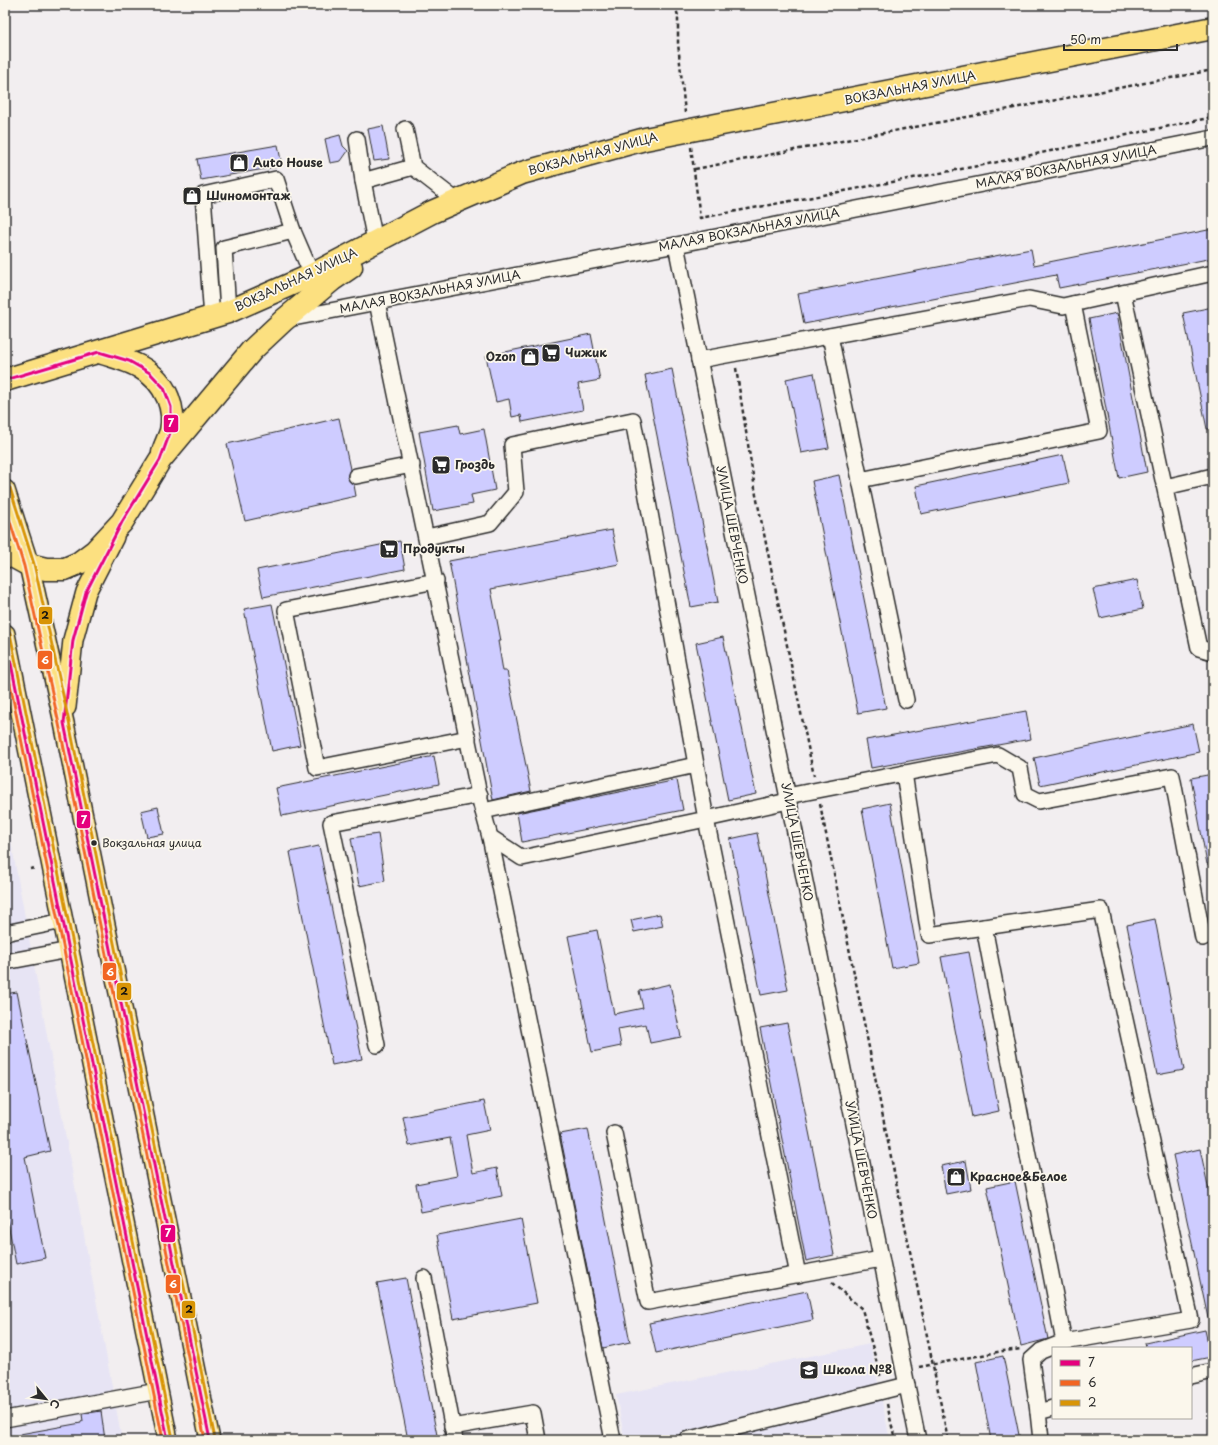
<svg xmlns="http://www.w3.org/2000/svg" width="1218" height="1445" font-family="'Playpen Sans',sans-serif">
<rect width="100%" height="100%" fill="#f2eef0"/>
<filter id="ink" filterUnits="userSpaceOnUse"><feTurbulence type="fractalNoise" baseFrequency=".025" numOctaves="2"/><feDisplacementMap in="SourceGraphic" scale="8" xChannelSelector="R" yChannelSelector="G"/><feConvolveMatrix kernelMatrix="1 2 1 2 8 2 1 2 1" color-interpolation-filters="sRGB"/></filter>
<g filter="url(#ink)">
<g fill="#e7e4f4">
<path d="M5,809L122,1440H5Z"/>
<path d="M870,1344L890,1440H625L616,1395Z"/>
</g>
<g fill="#ceccff" stroke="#2b2b2b">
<path d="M383,126L389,159L374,161L368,129Z"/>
<path d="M340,135L343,146L348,151L341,161L330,163L325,139Z"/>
<path d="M278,145L282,166L201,180L197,159Z"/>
<path d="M1213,229V258L1059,288L1056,275L804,324L798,294L1031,249L1034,265Z"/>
<path d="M1213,307V429H1207L1183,313Z"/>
<path d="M1117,313L1147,472L1119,478L1089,319Z"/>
<path d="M591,334L600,380L578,384L583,410L522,422L521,415L512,417L509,399L496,402L486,356Z"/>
<path d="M672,369L718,602L691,607L645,375Z"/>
<path d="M814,373L829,448L801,453L786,379Z"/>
<path d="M339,418L350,469L347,478L354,485L356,496L245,521L227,444Z"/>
<path d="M458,425L460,434L484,429L495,490L471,495L473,504L433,511L419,432Z"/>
<path d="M1063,455L1069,483L921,514L916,486Z"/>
<path d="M839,475L886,708L858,713L812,481Z"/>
<path d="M612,530L619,564L491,589L501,641H498L503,671H507L531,791L493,800L449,561Z"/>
<path d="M400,541L405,569L263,597L257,570Z"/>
<path d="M1137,580L1143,609L1100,618L1093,589Z"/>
<path d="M272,604L300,745L272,751L244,609Z"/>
<path d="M723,637L756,794L728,800L696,643Z"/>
<path d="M1026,711L1031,739L871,768L866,740Z"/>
<path d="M1193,724L1199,752L1040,785L1034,758Z"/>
<path d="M434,756L439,784L282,816L276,788Z"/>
<path d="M1213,774V864H1207L1191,778Z"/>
<path d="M677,780L683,810L522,842L517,813Z"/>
<path d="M890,803L919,963L892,968L862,809Z"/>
<path d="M158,807L164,834L147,837L141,811Z"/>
<path d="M757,833L788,990L761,995L730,839Z"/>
<path d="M378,834L385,881L359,886L351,838Z"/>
<path d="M319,846L362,1059L332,1065L290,852Z"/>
<path d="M660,914L663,926L634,932L631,920Z"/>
<path d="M1155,919L1184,1070L1157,1075L1127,925Z"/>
<path d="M597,930L614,1014L643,1008L639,991L670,984L681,1037L650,1043L646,1024L618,1029L621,1046L592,1052L568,936Z"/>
<path d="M969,952L999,1111L972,1117L941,957Z"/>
<path d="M17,992L50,1151L25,1157L45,1258L16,1264L5,1208V994Z"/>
<path d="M787,1023L834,1255L806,1261L760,1028Z"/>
<path d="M484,1101L490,1130L466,1135L473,1173L497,1168L502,1196L421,1212L416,1184L457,1176L450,1138L409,1146L403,1117Z"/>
<path d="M588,1129L630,1342L603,1348L560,1134Z"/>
<path d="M1200,1149L1213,1209V1318H1208L1173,1155Z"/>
<path d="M966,1161L971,1189L946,1194L941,1166Z"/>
<path d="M1015,1181L1048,1339L1021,1346L987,1187Z"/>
<path d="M521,1219L537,1303L453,1319L437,1235Z"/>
<path d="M406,1278L423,1366L438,1440H408L377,1283Z"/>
<path d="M807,1291L813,1320L656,1353L649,1323Z"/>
<path d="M1205,1330L1211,1357L1191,1361V1348H1146L1145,1343Z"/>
<path d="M1003,1356L1013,1405L1020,1440H991L976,1362Z"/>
<path d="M101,1411L105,1440H21L20,1434L81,1423V1421H83L82,1414Z"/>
</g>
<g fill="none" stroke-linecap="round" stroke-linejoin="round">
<g stroke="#2b2b2b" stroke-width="18">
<g id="minor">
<path d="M405,129L413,167L457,201"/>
<path d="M357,139L363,181"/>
<path d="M375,241L363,181L413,167"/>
<path d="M676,245L918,1440"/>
<path d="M1123,293L1199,648L1213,652"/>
<path d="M377,302L481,804L490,837L522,858L706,819L633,420L512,445L516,492L490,523L427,537"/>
<path d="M228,312L224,248L293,231"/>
<path d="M212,318L203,195L276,179L293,231L312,275"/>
<path d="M288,319L676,245L1213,138"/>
<path d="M830,336L860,480L1099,431L1073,304"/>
<path d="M699,360L1029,299L1063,306L1213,273"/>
<path d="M356,476L412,465"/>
<path d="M860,480L906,700"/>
<path d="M1165,487L1213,476"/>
<path d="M436,581L286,610L317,768L468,738"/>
<path d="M904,773L929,935L1101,910L1191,1320L1064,1342L1041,1351L1031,1360L1038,1412"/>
<path d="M787,796L998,755L1020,768L1025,794L1039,801L1172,776L1203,938"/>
<path d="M788,801L706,819L798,1275"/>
<path d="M483,811L696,765"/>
<path d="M490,837L613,1440"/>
<path d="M984,927L1064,1342"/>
<path d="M5,933L63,921"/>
<path d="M5,962L69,950"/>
<path d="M377,1045L331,823L480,795"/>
<path d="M614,1133L648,1302L881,1259"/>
<path d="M424,1278L455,1440"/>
<path d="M1191,1376L1213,1371"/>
<path d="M5,1419L158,1391"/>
<path d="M452,1427L533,1413L538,1440"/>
<path d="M686,1440L907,1385"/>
<path d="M1041,1440L1038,1412L1053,1408"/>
</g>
</g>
<g stroke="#2b2b2b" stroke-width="22">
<g id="major">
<path d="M5,490L29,565L64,723L210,1440"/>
<path d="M5,634L168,1440"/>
<path d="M66,707L73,640L86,592L114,537"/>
</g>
</g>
<g stroke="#2b2b2b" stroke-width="25">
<g id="highway">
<path d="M99,352C127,360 156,368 168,398C172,408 173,421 171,431C169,438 165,445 163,452"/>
<path d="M5,380L228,312L312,275L432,212L522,173L645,139L1213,28"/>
<path d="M5,552L29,565L46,569H65L79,563L95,551L122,522L160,460L252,350L284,320L332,280L351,267"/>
</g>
</g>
<g stroke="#2b2b2b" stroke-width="2.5" stroke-dasharray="4 3" stroke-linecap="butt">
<path d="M675,5L678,16V43L685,113"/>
<path d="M691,147L700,218L988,164L1213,117"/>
<path d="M695,169L1213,70"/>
<path d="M736,368L756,495L814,776"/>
<path d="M820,804L948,1440"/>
<path d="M30,869L36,868"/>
<path d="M832,1283L862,1309L881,1378"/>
<path d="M919,1367L1003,1351L1022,1349"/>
<path d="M887,1404L895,1440"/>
</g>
<use href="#minor" stroke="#fbf7ec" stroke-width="15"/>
<use href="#major" stroke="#fce080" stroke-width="19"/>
<use href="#highway" stroke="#fce080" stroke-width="22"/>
<g stroke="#fbf7ec" stroke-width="6">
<g id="bus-1">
<path d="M5,380L99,352L129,361L150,373L164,388L171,407V430L160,460L122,522L86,592L73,640L64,723L210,1440"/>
<path d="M5,634L168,1440"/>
</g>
</g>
<g stroke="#fbf7ec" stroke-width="6">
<g id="bus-2">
<path d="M5,506L24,566L59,724L205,1440"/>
<path d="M5,659L163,1440"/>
</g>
</g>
<g stroke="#fbf7ec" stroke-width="6">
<g id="bus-3">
<path d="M10,488L34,564L69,722L215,1439"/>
<path d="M10,633L173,1439"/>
</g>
</g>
<use href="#bus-1" stroke="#e5007d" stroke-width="3"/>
<use href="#bus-2" stroke="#f26522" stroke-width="3"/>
<use href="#bus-3" stroke="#d89406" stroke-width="3"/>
</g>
</g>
<defs>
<g id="shop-square" transform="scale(1)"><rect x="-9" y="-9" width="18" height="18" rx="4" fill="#2b2b2b" stroke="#fbf7ec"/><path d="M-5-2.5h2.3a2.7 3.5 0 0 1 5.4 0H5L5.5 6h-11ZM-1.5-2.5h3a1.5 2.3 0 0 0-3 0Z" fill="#fff"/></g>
<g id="supermarket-square" transform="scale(1)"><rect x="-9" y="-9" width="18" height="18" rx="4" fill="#2b2b2b" stroke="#fbf7ec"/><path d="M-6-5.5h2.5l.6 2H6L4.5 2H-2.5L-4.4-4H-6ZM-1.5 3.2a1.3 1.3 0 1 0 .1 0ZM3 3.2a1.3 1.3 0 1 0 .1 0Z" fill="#fff"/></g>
<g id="school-square" transform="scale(1)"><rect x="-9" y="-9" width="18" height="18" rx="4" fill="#2b2b2b" stroke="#fbf7ec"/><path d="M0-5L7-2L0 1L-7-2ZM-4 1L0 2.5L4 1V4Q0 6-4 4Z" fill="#fff"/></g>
</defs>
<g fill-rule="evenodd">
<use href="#shop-square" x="239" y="163"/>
<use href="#shop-square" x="192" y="196"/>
<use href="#supermarket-square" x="551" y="353"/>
<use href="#shop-square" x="530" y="357"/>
<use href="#supermarket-square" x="441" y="465"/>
<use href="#supermarket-square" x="389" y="549"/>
<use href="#shop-square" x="956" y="1177"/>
<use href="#school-square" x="809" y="1370"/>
</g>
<circle fill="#2b2b2b" stroke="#fbf7ec" stroke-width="1.5" cx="94" cy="843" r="3.5"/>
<g text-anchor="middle" stroke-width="3.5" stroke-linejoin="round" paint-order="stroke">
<g font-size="11" fill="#2b2b2b" stroke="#fbf7ec" text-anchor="start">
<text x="102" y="847">Вокзальная улица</text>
</g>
<g font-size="12" fill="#2b2b2b" stroke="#fbf7ec">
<text transform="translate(910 88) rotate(-11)" y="4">ВОКЗАЛЬНАЯ УЛИЦА</text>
<text transform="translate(593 154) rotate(-15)" y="4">ВОКЗАЛЬНАЯ УЛИЦА</text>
<text transform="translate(1066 167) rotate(-11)" y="4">МАЛАЯ ВОКЗАЛЬНАЯ УЛИЦА</text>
<text transform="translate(749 230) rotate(-11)" y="4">МАЛАЯ ВОКЗАЛЬНАЯ УЛИЦА</text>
<text transform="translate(296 280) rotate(-25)" y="4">ВОКЗАЛЬНАЯ УЛИЦА</text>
<text transform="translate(430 292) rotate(-11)" y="4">МАЛАЯ ВОКЗАЛЬНАЯ УЛИЦА</text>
<text transform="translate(732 525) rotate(79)" y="4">УЛИЦА ШЕВЧЕНКО</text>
<text transform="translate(797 842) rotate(79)" y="4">УЛИЦА ШЕВЧЕНКО</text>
<text transform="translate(861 1160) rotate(79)" y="4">УЛИЦА ШЕВЧЕНКО</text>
</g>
<g font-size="12" font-weight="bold" fill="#2b2b2b" stroke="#fbf7ec" text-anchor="start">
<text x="253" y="167">Auto House</text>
<text x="206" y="200">Шиномонтаж</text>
<text x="565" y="357">Чижик</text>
<text x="516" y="361" text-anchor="end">Ozon</text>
<text x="455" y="469">Гроздь</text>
<text x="403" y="553">Продукты</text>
<text x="970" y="1181">Красное&amp;Белое</text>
<text x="823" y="1374">Школа №8</text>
</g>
</g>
<g stroke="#fbf7ec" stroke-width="1.5">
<rect x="163" y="414" width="16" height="19" rx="4" fill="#e5007d"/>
<rect x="38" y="606" width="15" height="19" rx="4" fill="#d89406"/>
<rect x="37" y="650" width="16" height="20" rx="4" fill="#f26522"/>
<rect x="76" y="810" width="15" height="19" rx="4" fill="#e5007d"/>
<rect x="102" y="962" width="15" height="19" rx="4" fill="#f26522"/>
<rect x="116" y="982" width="16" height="19" rx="4" fill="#d89406"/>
<rect x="160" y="1224" width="16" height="19" rx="4" fill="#e5007d"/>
<rect x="165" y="1274" width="16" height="20" rx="4" fill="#f26522"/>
<rect x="181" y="1300" width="15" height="19" rx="4" fill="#d89406"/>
</g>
<g font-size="11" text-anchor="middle" font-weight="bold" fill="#fff">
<text x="171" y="427">7</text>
<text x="45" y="664">6</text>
<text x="84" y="824">7</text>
<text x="110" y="976">6</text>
<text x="168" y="1237">7</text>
<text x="173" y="1288">6</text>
</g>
<g font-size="11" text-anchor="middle" font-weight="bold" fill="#111">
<text x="45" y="619">2</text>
<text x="124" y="995">2</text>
<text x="189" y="1313">2</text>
</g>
<rect width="1218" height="1445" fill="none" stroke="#fbf7ec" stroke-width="20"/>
<rect x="10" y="10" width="1198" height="1425" fill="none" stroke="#2b2b2b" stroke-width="1.5" filter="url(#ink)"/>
<rect x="1052" y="1347" width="140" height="72" fill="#fbf7ec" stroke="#a8a59f"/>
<rect x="1060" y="1360" width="20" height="6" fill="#e5007d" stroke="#a8a59f"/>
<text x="1088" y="1367" font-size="12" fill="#2b2b2b">7</text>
<rect x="1060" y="1380" width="20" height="6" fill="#f26522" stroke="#a8a59f"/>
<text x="1088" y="1387" font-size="12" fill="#2b2b2b">6</text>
<rect x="1060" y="1400" width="20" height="6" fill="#d89406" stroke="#a8a59f"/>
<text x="1088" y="1407" font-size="12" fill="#2b2b2b">2</text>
<g transform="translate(46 1399) rotate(119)" stroke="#fbf7ec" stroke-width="3" paint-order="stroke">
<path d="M0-3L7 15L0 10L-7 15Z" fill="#2b2b2b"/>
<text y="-6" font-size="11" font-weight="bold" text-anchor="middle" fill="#2b2b2b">С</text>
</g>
<path d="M1064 44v6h113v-6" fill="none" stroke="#2b2b2b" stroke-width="2"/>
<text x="1070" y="44" font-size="12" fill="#2b2b2b" stroke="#fbf7ec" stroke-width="3" paint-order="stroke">50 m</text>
</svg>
